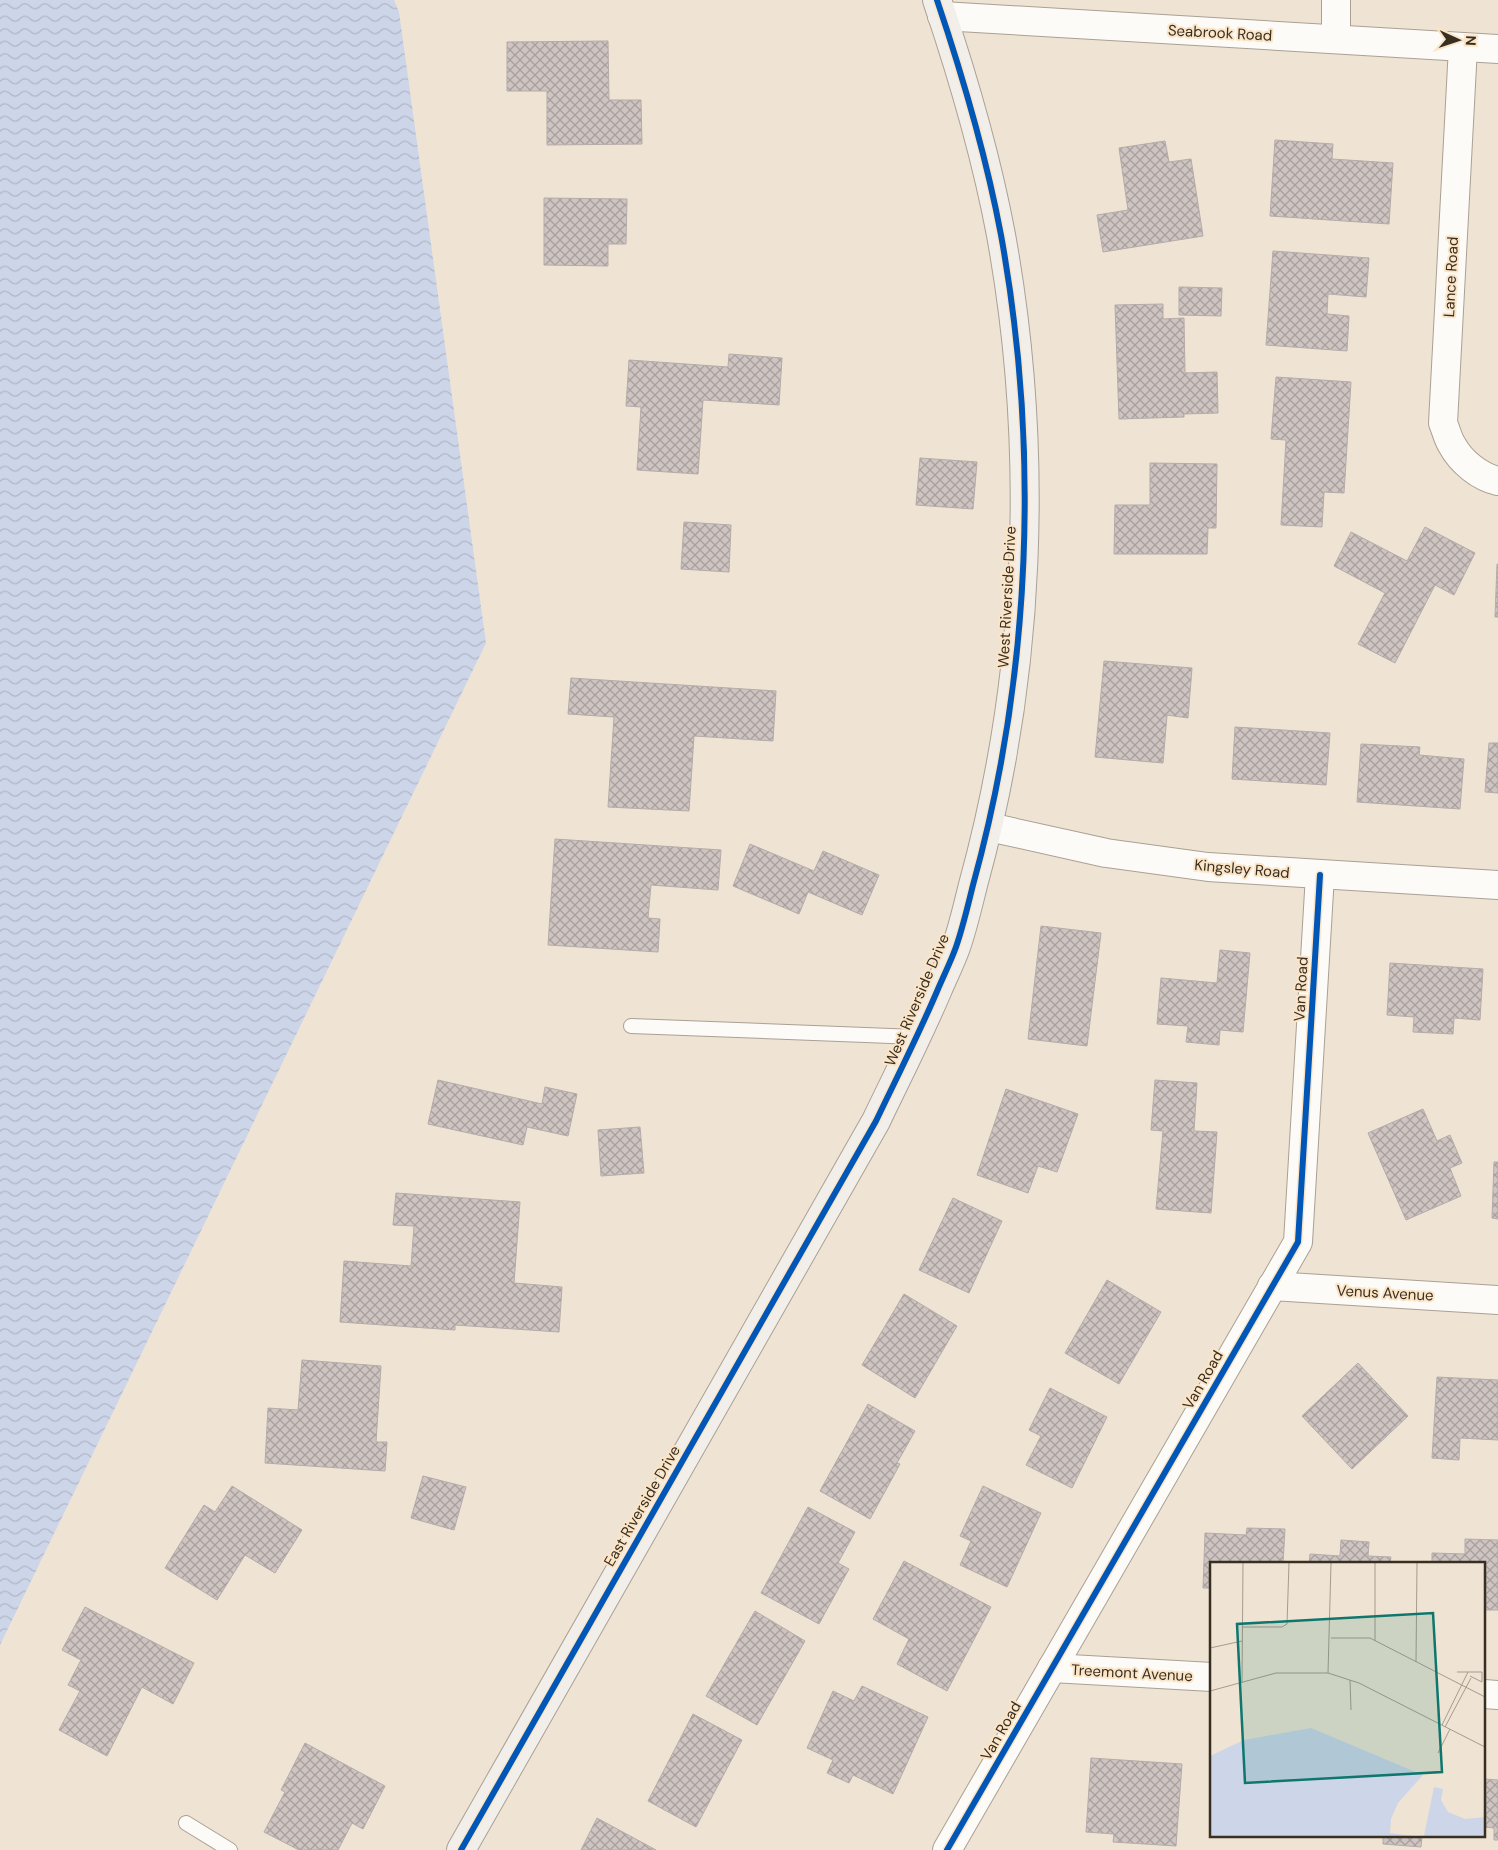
<svg xmlns="http://www.w3.org/2000/svg" width="1498" height="1850" font-family="'DM Sans',sans-serif">
<defs>
<pattern id="water-waves" width="16" height="10" patternUnits="userSpaceOnUse" patternTransform="scale(1.25)"><rect width="16" height="10" fill="#cdd5e9"/><path d="M0 5q4-4 8 0t8 0" fill="none" stroke="#b1b7c8"/></pattern>
<pattern id="building-cross-hatch" width="8" height="8" patternUnits="userSpaceOnUse" patternTransform="scale(1.25)"><rect width="8" height="8" fill="#cec4c2"/><path d="M0 0l8 8M0 8l8-8" fill="none" stroke="#a8a09d"/></pattern>
</defs>
<rect width="100%" height="100%" fill="#efe3d3"/>
<path fill="url(#water-waves)" d="M0,0H394L399,12L486,643L0,1645Z"/>
<g fill="url(#building-cross-hatch)" stroke="#b5aba9">
<path d="M608,41L609,100H641L642,144L547,145V91H507V42Z"/>
<path d="M1275,140L1333,144L1332,159L1393,163L1389,224L1270,216Z"/>
<path d="M1165,141L1169,162L1191,159L1203,236L1103,252L1097,215L1128,210L1119,148Z"/>
<path d="M544,198L627,199L626,244H608V266L544,265Z"/>
<path d="M1273,251L1369,258L1366,297L1328,294L1327,314L1349,316L1347,351L1266,345Z"/>
<path d="M1179,287L1222,288L1221,316L1179,315Z"/>
<path d="M1163,304V319L1184,318L1185,373L1217,372L1218,413L1184,414V417L1119,419L1115,305Z"/>
<path d="M729,354L782,358L779,405L703,400L698,474L637,470L641,407L626,406L629,360L728,367Z"/>
<path d="M1276,377L1351,382L1344,493L1324,492L1322,527L1281,525L1286,440L1271,439Z"/>
<path d="M920,458L977,462L973,509L916,505Z"/>
<path d="M1150,463L1217,464L1216,528H1208L1207,554H1114L1115,505H1150Z"/>
<path d="M684,522L731,525L729,572L681,569Z"/>
<path d="M1425,527L1475,553L1454,595L1435,585L1395,663L1358,644L1385,593L1334,566L1351,532L1407,561Z"/>
<path d="M1497,564H1498V617H1495Z"/>
<path d="M1104,661L1192,668L1188,718L1167,715L1163,763L1095,757Z"/>
<path d="M571,678L776,691L773,741L694,736L689,811L608,807L614,717L568,714Z"/>
<path d="M1235,727L1330,733L1326,785L1232,779Z"/>
<path d="M1489,743H1498V793L1485,792Z"/>
<path d="M1361,744L1420,747L1419,755L1464,759L1460,809L1357,802Z"/>
<path d="M555,839L721,850L718,890L651,885L648,918L660,919L658,952L548,945Z"/>
<path d="M750,844L814,871L823,851L879,875L862,915L808,892L799,914L733,886Z"/>
<path d="M1041,926L1101,933L1087,1046L1028,1039Z"/>
<path d="M1220,950L1250,953L1243,1032L1220,1030L1219,1045L1186,1042L1188,1026L1157,1024L1161,978L1217,983Z"/>
<path d="M1390,963L1483,969L1480,1020L1454,1018L1453,1034L1413,1032L1414,1017L1387,1015Z"/>
<path d="M438,1080L542,1104L545,1087L577,1094L568,1136L527,1127L523,1145L428,1124Z"/>
<path d="M1155,1080L1197,1083L1194,1131L1217,1132L1211,1213L1156,1209L1163,1131L1151,1130Z"/>
<path d="M1006,1089L1078,1114L1057,1172L1038,1166L1028,1193L977,1175Z"/>
<path d="M1423,1109L1437,1141L1450,1135L1462,1163L1450,1168L1461,1196L1406,1220L1368,1133Z"/>
<path d="M640,1127L644,1173L601,1176L598,1130Z"/>
<path d="M1494,1162H1498V1219L1492,1218Z"/>
<path d="M396,1193L520,1202L514,1283L562,1287L559,1332L455,1325V1330L340,1322L344,1261L411,1266L414,1226L393,1225Z"/>
<path d="M953,1198L1002,1221L969,1293L919,1270Z"/>
<path d="M1107,1280L1161,1312L1119,1384L1065,1353Z"/>
<path d="M904,1294L957,1326L915,1398L862,1365Z"/>
<path d="M302,1360L381,1366L376,1442H387L385,1471L265,1463L268,1408L298,1410Z"/>
<path d="M1358,1363L1408,1416L1352,1469L1302,1416Z"/>
<path d="M1437,1377L1498,1380V1440L1460,1438L1459,1460L1432,1458Z"/>
<path d="M1050,1388L1107,1417L1072,1488L1026,1465L1041,1436L1029,1430Z"/>
<path d="M868,1404L915,1431L897,1463L900,1464L870,1519L820,1491Z"/>
<path d="M423,1476L466,1487L454,1530L411,1518Z"/>
<path d="M232,1486L302,1530L275,1573L245,1555L217,1600L165,1568L204,1505L215,1512Z"/>
<path d="M983,1486L1041,1513L1007,1587L960,1565L971,1541L960,1536Z"/>
<path d="M808,1507L855,1532L838,1563L849,1569L819,1624L761,1593Z"/>
<path d="M1247,1528L1285,1529L1283,1564H1212V1588H1203L1205,1533L1246,1535Z"/>
<path d="M1465,1539L1498,1540V1610H1484V1564H1432V1553L1465,1554Z"/>
<path d="M1341,1540L1369,1542L1368,1556L1391,1557L1390,1564H1309L1310,1554L1340,1556Z"/>
<path d="M904,1561L991,1607L947,1691L897,1664L909,1639L873,1619Z"/>
<path d="M85,1607L194,1663L173,1704L142,1687L107,1756L59,1730L80,1691L68,1685L81,1660L62,1650Z"/>
<path d="M755,1611L805,1641L757,1725L706,1696Z"/>
<path d="M862,1686L928,1717L893,1794L853,1775L849,1783L827,1773L833,1760L807,1748L833,1691L854,1701Z"/>
<path d="M693,1714L742,1740L696,1827L648,1801Z"/>
<path d="M305,1743L385,1786L363,1829L352,1823L338,1850H299L264,1832L285,1792L281,1790Z"/>
<path d="M1091,1758L1182,1764L1176,1846L1113,1842L1114,1834L1086,1832Z"/>
<path d="M1484,1779L1498,1780V1840H1494V1828L1484,1827Z"/>
<path d="M597,1818L656,1850H581Z"/>
<path d="M1383,1836H1422L1421,1847L1383,1844Z"/>
</g>
<g fill="none" stroke-linecap="round" stroke-linejoin="round">
<g stroke="#aaa094" stroke-width="16">
<g id="lane">
<path d="M631,1026L917,1037"/>
<path d="M186,1823L230,1850"/>
</g>
</g>
<g stroke="#aaa094" stroke-width="30">
<g id="street">
<path d="M942,16L1498,49"/>
<path d="M1336,39V0"/>
<path d="M1463,47L1443,423C1446,430 1448,439 1452,445C1461,462 1480,477 1498,481"/>
<path d="M989,827L1106,853L1208,867L1498,885"/>
<path d="M1272,1286L1498,1300"/>
<path d="M1052,1668L1212,1677"/>
<path d="M1484,1694L1498,1695"/>
<path d="M947,1850L1298,1242L1320,875"/>
</g>
</g>
<g stroke="#aaa094" stroke-width="30">
<path id="secondary" d="M461,1850L876,1121C897,1077 919,1034 938,989C944,975 951,961 956,947C963,927 968,905 973,885C1031,675 1040,450 1001,235C986,155 963,77 937,0"/>
</g>
<use href="#lane" stroke="#fdfbf8" stroke-width="14"/>
<use href="#street" stroke="#fdfbf8" stroke-width="28"/>
<use href="#secondary" stroke="#f2efea" stroke-width="28"/>
<g stroke="#fce5c6" stroke-width="9">
<g id="cycleway">
<path d="M461,1850L876,1121C897,1077 919,1034 938,989C944,975 951,961 956,947C963,927 968,905 973,885C1031,675 1040,450 1001,235C986,155 963,77 937,0"/>
<path d="M947,1850L1298,1242L1320,875"/>
</g>
</g>
<use href="#cycleway" stroke="#0057b8" stroke-width="6"/>
</g>
<g text-anchor="middle" stroke-width="4" stroke-linejoin="round" paint-order="stroke">
<g font-size="15" fill="#382f23" stroke="#fce5c6">
<text transform="translate(1220 33) rotate(3)" y="5">Seabrook Road</text>
<text transform="translate(1451 277) rotate(-87)" y="5">Lance Road</text>
<text transform="translate(1007 597) rotate(-87)" y="5">West Riverside Drive</text>
<text transform="translate(1242 869) rotate(5)" y="5">Kingsley Road</text>
<text transform="translate(1301 989) rotate(-87)" y="5">Van Road</text>
<text transform="translate(917 1000) rotate(-67)" y="5">West Riverside Drive</text>
<text transform="translate(1385 1293) rotate(3)" y="5">Venus Avenue</text>
<text transform="translate(1203 1380) rotate(-60)" y="5">Van Road</text>
<text transform="translate(642 1506) rotate(-60)" y="5">East Riverside Drive</text>
<text transform="translate(1132 1673) rotate(3)" y="5">Treemont Avenue</text>
<text transform="translate(1001 1731) rotate(-60)" y="5">Van Road</text>
</g>
</g>
<g transform="translate(1210 1562)">
<rect width="275" height="275" fill="#efe3d3"/>
<path d="M101,166L213,213L188,241L181,257L180,271L203,274H0V194L34,178ZM224,225L233,227L231,238L238,250L255,257L275,255V274H214Z" fill="#cdd5e9"/>
<path fill="none" stroke="#a69b8d" stroke-width="1" d="M32,65H72L77,62L79,1M121,76H160L275,135M165,79V1M0,86L32,79M206,100L207,1M247,110H272V120L260,114M118,111L121,1M140,118L141,148M32,121L33,1M0,129L66,111H118L149,121L275,185M232,163L258,110M235,165L261,116M228,191L240,167"/>
<path fill="#0f766e" fill-opacity="0.15" stroke="#0f766e" stroke-width="2.5" d="M223,51L232,210L35,221L27,62Z"/>
<rect width="275" height="275" fill="none" stroke="#382f23" stroke-width="2.5"/>
</g>
<g transform="translate(1458 40) rotate(93)" stroke="#fce5c6" stroke-width="4" paint-order="stroke">
<path d="M0-4L9 19L0 12L-9 19Z" fill="#382f23"/>
<text y="-8" font-size="14" font-weight="bold" text-anchor="middle" fill="#382f23">N</text>
</g>
</svg>
